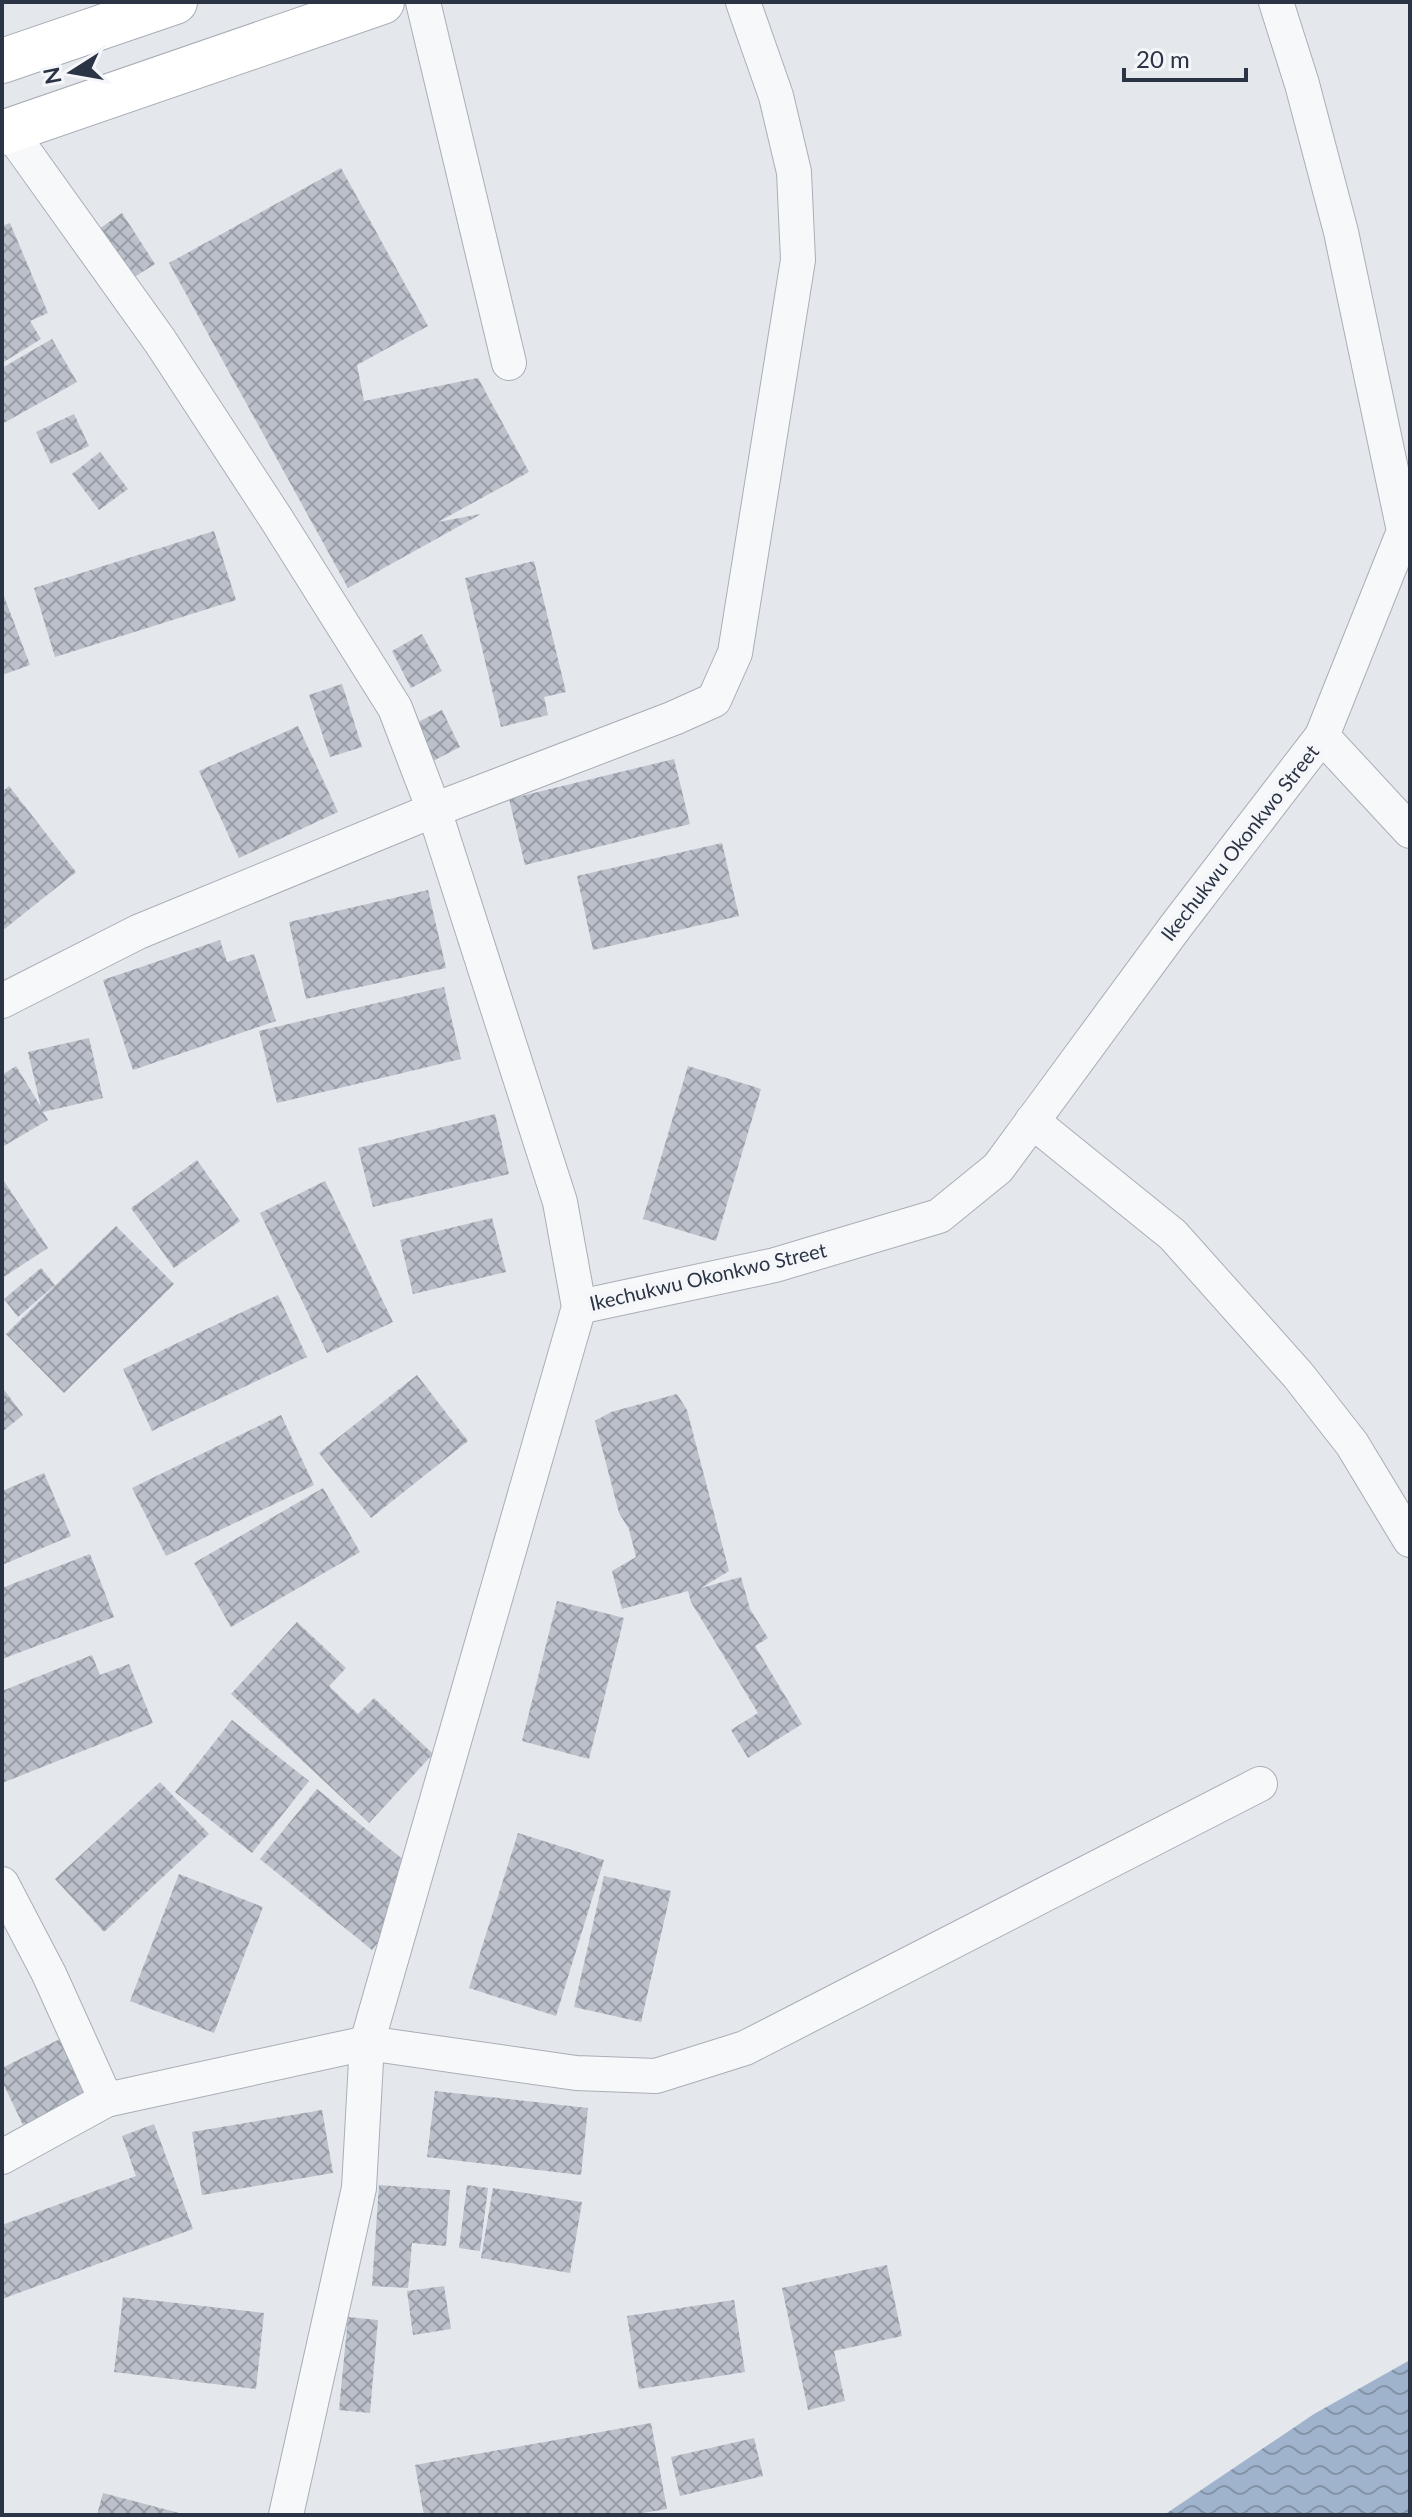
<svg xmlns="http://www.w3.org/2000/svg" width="1412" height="2517" font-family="Lato,sans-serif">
<defs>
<pattern id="water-waves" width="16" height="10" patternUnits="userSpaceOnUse" patternTransform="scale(2)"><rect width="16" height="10" fill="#9fb4cc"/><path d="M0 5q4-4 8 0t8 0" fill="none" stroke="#8293a7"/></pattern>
<pattern id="building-cross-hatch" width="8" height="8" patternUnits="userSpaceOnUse" patternTransform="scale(2)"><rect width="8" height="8" fill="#bbc0ca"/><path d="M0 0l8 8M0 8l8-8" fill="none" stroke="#989da6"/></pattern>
</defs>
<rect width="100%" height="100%" fill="#e4e7ec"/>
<path fill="url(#water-waves)" d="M1410,2360V2515H1164L1314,2414Z"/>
<g fill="url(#building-cross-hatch)">
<path d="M341,168L428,326L357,365L364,401L478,378L529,472L438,522L481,514L348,588L169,263Z"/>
<path d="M122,213L155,264L128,281L96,231Z"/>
<path d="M10,223L48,313L30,321L41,339L2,363V226Z"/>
<path d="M52,339L77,382L2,424V368Z"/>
<path d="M74,414L89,446L51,464L36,432Z"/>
<path d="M100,452L128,489L99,510L72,474Z"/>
<path d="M214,531L236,600L55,657L34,588Z"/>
<path d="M534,561L566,692L544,697L548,715L501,727L465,578Z"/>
<path d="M2,591L30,665L2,675Z"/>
<path d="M422,634L442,671L411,688L392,651Z"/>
<path d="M342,684L362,747L330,757L309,695Z"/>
<path d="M442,710L460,747L431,762L412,725Z"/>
<path d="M298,726L338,812L239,858L199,771Z"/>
<path d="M674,759L690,824L525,865L509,799Z"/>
<path d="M9,786L76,872L2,931V792Z"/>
<path d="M722,843L739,916L593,950L577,876Z"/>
<path d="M428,890L446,968L306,999L289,922Z"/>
<path d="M220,940L227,962L254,954L276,1021L133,1070L103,980Z"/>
<path d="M444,987L461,1059L277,1103L259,1031Z"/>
<path d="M89,1038L103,1098L43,1112L48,1120L2,1147V1075L16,1066L41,1107L28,1052Z"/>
<path d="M688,1066L761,1089L716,1241L643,1219Z"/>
<path d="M495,1114L509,1174L373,1207L358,1148Z"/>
<path d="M197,1160L240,1221L174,1268L131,1208Z"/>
<path d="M2,1178L48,1248L2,1278Z"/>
<path d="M325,1181L393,1322L327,1353L260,1213Z"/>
<path d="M492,1218L506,1272L413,1294L400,1240Z"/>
<path d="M116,1226L174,1284L64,1393L6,1334Z"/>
<path d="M41,1268L55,1285L18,1317L4,1299Z"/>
<path d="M278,1295L307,1357L152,1431L123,1369Z"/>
<path d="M417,1375L468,1441L371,1518L319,1453Z"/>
<path d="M2,1387L23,1415L2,1432Z"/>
<path d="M677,1394L687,1410L729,1571L701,1588L741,1577L750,1609L768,1638L755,1646L802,1724L748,1758L731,1730L758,1713L691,1602L688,1591L622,1609L612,1571L636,1557L629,1529L619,1513L595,1421L611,1412Z"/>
<path d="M281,1415L314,1485L166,1556L132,1488Z"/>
<path d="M44,1473L71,1536L2,1565V1491Z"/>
<path d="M323,1488L360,1552L231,1627L194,1563Z"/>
<path d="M90,1554L114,1617L2,1659V1588Z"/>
<path d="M557,1601L624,1618L589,1759L522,1741Z"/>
<path d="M297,1622L346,1668L329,1686L358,1714L374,1698L433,1754L369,1823L231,1694Z"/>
<path d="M92,1655L100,1675L129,1664L153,1723L2,1783V1691Z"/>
<path d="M232,1720L309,1781L252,1853L175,1792Z"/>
<path d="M160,1782L209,1834L104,1932L55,1879Z"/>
<path d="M317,1789L428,1880L372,1950L260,1859Z"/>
<path d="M518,1833L604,1860L556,2016L469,1988Z"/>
<path d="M179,1874L263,1907L214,2033L130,2001Z"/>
<path d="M604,1876L671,1891L641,2022L574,2007Z"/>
<path d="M64,2037L91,2092L23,2125L2,2081V2068Z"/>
<path d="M435,2091L588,2108L581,2175L427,2157Z"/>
<path d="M322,2110L333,2173L202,2195L192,2132Z"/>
<path d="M154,2124L193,2229L2,2299V2225L136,2176L122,2136Z"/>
<path d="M379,2185L450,2190L446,2246L412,2243L408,2288L372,2286Z"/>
<path d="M467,2185L488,2188L480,2251L459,2248Z"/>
<path d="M493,2188L582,2202L570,2273L481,2258Z"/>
<path d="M887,2265L902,2336L834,2351L845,2401L808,2410L782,2288Z"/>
<path d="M444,2286L451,2329L413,2335L407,2291Z"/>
<path d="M123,2297L264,2313L256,2389L114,2372Z"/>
<path d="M734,2300L745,2372L639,2389L627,2316Z"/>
<path d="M348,2317L378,2320L370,2413L339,2410Z"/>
<path d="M651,2423L667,2509L631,2515H424L415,2465Z"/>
<path d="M754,2438L763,2476L680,2496L671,2457Z"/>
<path d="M103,2493L183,2514V2515H97Z"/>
</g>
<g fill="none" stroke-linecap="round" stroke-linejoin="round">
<g stroke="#a9aeb7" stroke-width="36">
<g id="street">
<path d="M423,2L509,363"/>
<path d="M9,130L160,341L277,520L395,708L434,810L560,1202L579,1307L367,2043L359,2188L286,2515"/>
<path d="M1322,736L1410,831"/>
<path d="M2,1001L138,932L434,810L674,718L714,700L735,653L798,260L794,172L776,96L743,2"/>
<path d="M1032,1121L1173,1235L1298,1375L1352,1444L1410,1540"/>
<path d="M579,1307L775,1265L939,1216L998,1168L1176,926L1322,736L1404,531L1341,232L1302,84L1276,2"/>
<path d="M2,1884L49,1974L106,2100L367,2043L576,2073L656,2076L745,2048L1260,1784"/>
<path d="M2,2157L106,2100"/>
</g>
</g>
<g stroke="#a9aeb7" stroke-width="46">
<g id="secondary">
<path d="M2,61L175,2"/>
<path d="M2,133L382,2"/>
</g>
</g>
<use href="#street" stroke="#f7f8fa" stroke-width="34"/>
<use href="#secondary" stroke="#fff" stroke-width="44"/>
</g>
<g text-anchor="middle" stroke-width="8" stroke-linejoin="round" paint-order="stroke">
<g font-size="20" fill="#2b3445" stroke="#f4f6f9">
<text transform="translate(1240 843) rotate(-52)" y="7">Ikechukwu Okonkwo Street</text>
<text transform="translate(708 1277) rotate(-13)" y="7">Ikechukwu Okonkwo Street</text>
</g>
</g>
<rect width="1412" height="2517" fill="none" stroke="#2b3445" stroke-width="8"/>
<g transform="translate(72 72) rotate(259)" stroke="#f4f6f9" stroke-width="6" paint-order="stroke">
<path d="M0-6L14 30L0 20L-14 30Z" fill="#2b3445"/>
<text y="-12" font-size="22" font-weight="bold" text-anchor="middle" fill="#2b3445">N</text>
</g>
<path d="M1124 68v12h122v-12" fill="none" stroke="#2b3445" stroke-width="4"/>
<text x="1136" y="68" font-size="24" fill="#2b3445" stroke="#f4f6f9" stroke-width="6" paint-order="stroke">20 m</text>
</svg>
